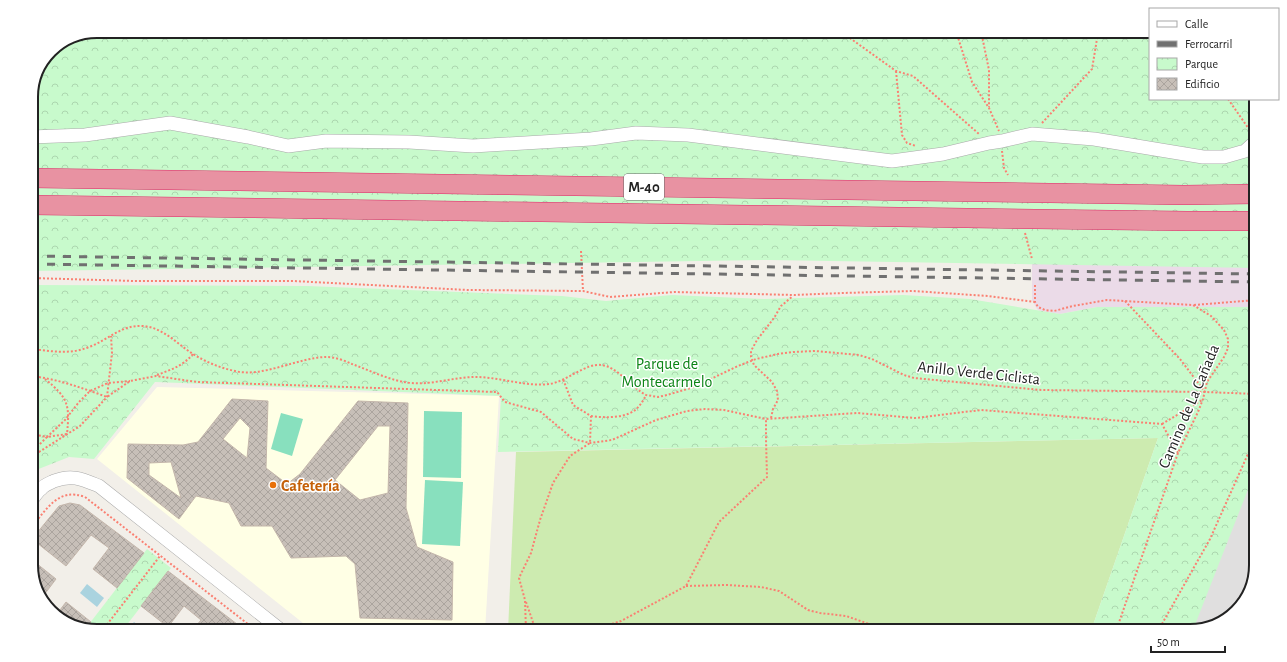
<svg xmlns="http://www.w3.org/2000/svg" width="1287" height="662" font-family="'Alegreya Sans',sans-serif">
<defs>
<pattern id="park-crowns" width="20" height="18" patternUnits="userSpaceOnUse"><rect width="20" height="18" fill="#c8facc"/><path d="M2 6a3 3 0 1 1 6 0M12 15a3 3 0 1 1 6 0" fill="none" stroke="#acd6af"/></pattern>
<pattern id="building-cross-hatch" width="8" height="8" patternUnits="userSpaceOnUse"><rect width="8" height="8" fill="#c7bfb8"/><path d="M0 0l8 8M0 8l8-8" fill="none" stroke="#aba49e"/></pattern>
</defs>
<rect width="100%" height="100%" fill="#f2efe9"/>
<path fill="#e0dfdf" d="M1256,463V565L1249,594L1227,620L1191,631H1091Z"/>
<path fill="#ebdbe8" d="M1256,246V307H1097L1060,314L1040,311L1037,309L1032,300V258Z"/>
<path fill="#ffffe5" d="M157,387L499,396L485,631H313L97,459Z"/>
<path fill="#cdebb0" d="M1158,438L1091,631H508L516,452Z"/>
<g fill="url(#park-crowns)">
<path d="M97,31H1150V99H1256V268L768,260L31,271V93L50,50Z"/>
<path d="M31,285L307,286L562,296L606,301L672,295L764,299L903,295L970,299L1060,314L1097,307H1256V469L1193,630L1191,631H1091L1158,438L498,452L501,396L155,382L94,459L69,457L31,472Z"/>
<path d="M147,549L171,568L122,631H97L86,628Z"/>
</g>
<g fill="#88e0be">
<path d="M424,411L462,412L461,478L423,477Z"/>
<path d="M281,413L303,419L292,456L271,449Z"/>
<path d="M425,480L463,482L460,546L422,544Z"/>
</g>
<g fill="#aad3df">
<path d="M87,584L104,598L97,607L80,593Z"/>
<path d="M134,622L146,631L127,630Z"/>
</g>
<g fill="url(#building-cross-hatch)" stroke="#c4b6ab" fill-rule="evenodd">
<path d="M232,399L268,401L266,468L287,484L300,474L358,401L408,403L406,508L417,547L453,562L452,620L360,618L355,564L346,556L291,558L272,526H241L229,503L196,496L179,519L127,478L128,444L183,445L198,442ZM240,418L250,428L247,458L223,439ZM378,426H390L388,493L360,500L335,480ZM171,462L181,498L149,475V463Z"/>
<path d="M70,503L80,505L144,553L117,588L93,569L109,548L91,535L66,566L32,539L59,506Z"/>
<path d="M31,559L56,579L41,599L31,570Z"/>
<path d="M168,571L246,631H192L201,620L184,606L168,627L141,606Z"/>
<path d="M66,602L91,622L86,628L68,624V622L57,614Z"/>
</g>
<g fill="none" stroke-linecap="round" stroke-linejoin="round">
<g stroke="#a9a9a9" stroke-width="14">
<g id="minor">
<path d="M31,137L85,135L170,123L248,137L288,146L326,141L409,142L473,146L591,139L636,133L688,135L892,161L943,154L989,143L1002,141L1032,134L1094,139L1203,157H1224L1245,151L1256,141"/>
<path d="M31,501C34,497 37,492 41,489C44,485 50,483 54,481C72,474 82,479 99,486L282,631"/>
</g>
</g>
<g stroke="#dc2a67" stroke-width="20">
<g id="highway">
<path d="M31,178L1184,195L1256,194"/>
<path d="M31,205L1187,221H1256"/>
</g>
</g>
<g stroke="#fa8072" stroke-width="2" stroke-dasharray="2 2" stroke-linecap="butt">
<path d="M840,31L896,71L913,76L979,134"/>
<path d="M956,31L972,82L989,108L999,131"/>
<path d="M981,31L989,70V107"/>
<path d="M896,71L902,135L907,143L916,146"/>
<path d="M1228,99L1251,132"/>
<path d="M1042,123L1092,69L1098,33L1100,31"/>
<path d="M1002,151L1004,168L1008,175"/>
<path d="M1025,233L1032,259"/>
<path d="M581,251L583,291"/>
<path d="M31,278L134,281H293L468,290L583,291L610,297L674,292L794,295L843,293L913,291L988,296L1035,302"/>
<path d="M1035,285V302L1038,307L1045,310L1054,311L1073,306L1107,300L1193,305L1211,316L1224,330L1228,339V348L1224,357L1207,382L1203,399L1198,412L1178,453L1116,631"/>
<path d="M1125,301L1180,359L1205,392"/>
<path d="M1194,305L1256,300"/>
<path d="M31,349C51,351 70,355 89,347C108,340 121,325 142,326C163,327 177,344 193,354C206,362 220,368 235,371C263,378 299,357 327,357C336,357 345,361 352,364C371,371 391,381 411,383C432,385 454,377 476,377C500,377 525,387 550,384C567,381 586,363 601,365C615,366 630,384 641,392L646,395L658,397L667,395L694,387L738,366L756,359L778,354L793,352L815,351L859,355L872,359L904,375L914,378L1041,390L1205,392L1256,394"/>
<path d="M157,375C170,370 183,366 193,354"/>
<path d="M31,376C58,379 82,388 107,397L130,381L156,376L197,382L497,392L505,402L541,412L573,439L590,443L612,440L656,420L687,411L705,409L724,410L766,419L857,413L915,418L981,410L1162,424L1178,453"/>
<path d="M591,416C604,418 630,419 639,406C642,403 644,399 646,395"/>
<path d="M771,418L773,409L778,400L777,391L772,382L754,365L751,357V351L757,340L774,318L781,306L793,296"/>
<path d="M1162,424L1202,400"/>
<path d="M31,434L47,437L65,420L79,402L90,391L108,383L130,381"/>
<path d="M31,451L39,452L80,426L107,397L112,353L111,336"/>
<path d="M31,461L33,451L47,437L67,434C70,404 68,398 45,379"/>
<path d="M31,466L36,478"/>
<path d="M31,528C46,510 58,487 85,497L253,628L254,631"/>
<path d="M686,586L726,585L761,587L779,591L808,610L820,613L846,616L875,626L897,631"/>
<path d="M526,602L536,631"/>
<path d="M102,631L160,556"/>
<path d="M297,631L301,627"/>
<path d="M526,631L525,600L519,578L531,553L540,520L553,483L570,456L590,443L591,416L573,405L563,379"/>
<path d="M589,631L621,621L686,586L719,522L767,477L766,439V419"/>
<path d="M597,631L638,624L649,631"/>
<path d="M1158,631L1210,539L1256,436"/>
</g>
<use href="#minor" stroke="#fff" stroke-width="13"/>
<use href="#highway" stroke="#e892a2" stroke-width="19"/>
<g stroke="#707070" stroke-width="3" stroke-dasharray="8 8" stroke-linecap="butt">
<path d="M31,256L1256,274"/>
<path d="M31,264L1256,282"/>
</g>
</g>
<circle fill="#e8710a" stroke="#fff" stroke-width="1.5" cx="273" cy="485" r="4"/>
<g text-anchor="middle" stroke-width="3" stroke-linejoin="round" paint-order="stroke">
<rect fill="#fff" stroke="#646464" stroke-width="1" x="624" y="174" width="40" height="26" rx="3"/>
<g font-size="15" font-weight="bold" fill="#222">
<text x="644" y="192">M-40</text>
</g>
<g font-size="16" fill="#0c8416" stroke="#fff">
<text x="667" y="369">Parque de<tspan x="667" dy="18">Montecarmelo</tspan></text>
</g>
<g font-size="16" fill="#222" stroke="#fff">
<text transform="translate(979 372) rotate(6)" y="6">Anillo Verde Ciclista</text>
<text transform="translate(1188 406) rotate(-67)" y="6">Camino de La Cañada</text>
</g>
<g font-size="16" font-weight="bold" fill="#c56008" stroke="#fff" text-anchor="start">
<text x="281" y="491">Cafetería</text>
</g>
</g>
<path d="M0 0H1287V662H0ZM97 38H1190A59 59 0 0 1 1249 97V565A59 59 0 0 1 1190 624H97A59 59 0 0 1 38 565V97A59 59 0 0 1 97 38Z" fill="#fff" fill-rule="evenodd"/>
<path fill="none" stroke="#222" stroke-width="2" d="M97 38H1190A59 59 0 0 1 1249 97V565A59 59 0 0 1 1190 624H97A59 59 0 0 1 38 565V97A59 59 0 0 1 97 38Z"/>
<rect x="1149" y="8" width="130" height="92" fill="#ffffff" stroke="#a7a7a7"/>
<rect x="1157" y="21" width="20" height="6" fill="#ffffff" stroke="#a7a7a7"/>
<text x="1185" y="28" font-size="12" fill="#222222">Calle</text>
<rect x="1157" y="41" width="20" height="6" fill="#707070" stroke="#a7a7a7"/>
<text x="1185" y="48" font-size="12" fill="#222222">Ferrocarril</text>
<rect x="1157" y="58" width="20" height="12" fill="url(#park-crowns)" stroke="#a7a7a7"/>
<text x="1185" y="68" font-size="12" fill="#222222">Parque</text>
<rect x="1157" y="78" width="20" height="12" fill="url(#building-cross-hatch)" stroke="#a7a7a7"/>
<text x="1185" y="88" font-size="12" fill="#222222">Edificio</text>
<path d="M1151 646v6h74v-6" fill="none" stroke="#222222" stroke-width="2"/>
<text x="1157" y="646" font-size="12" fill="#222222" stroke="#ffffff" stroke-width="3" paint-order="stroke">50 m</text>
</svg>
